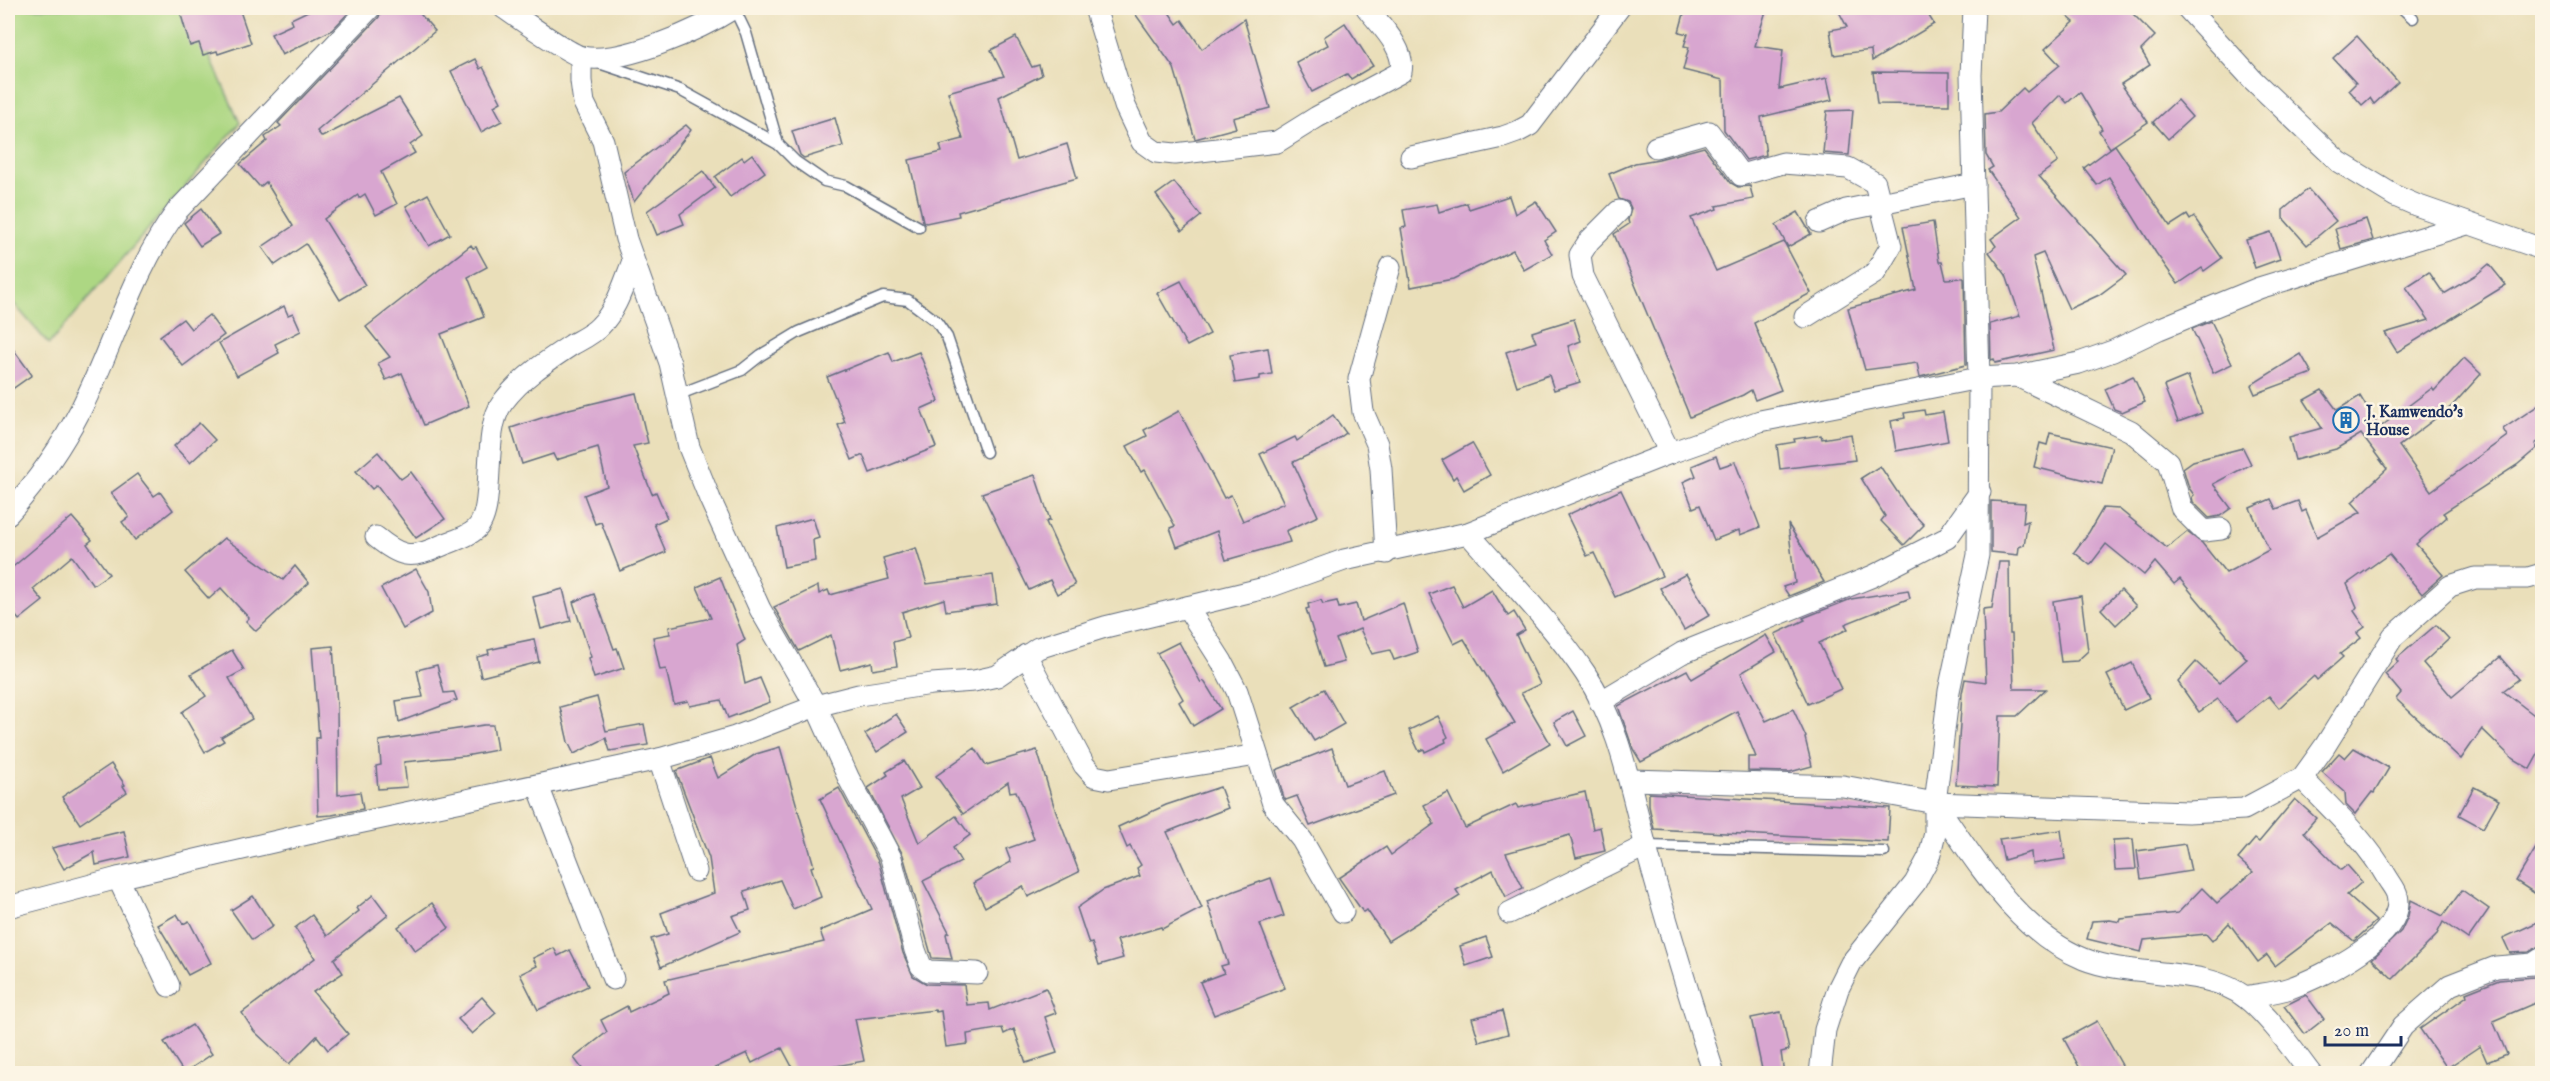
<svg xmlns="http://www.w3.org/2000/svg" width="2550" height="1081" font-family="'IM FELL English',serif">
<rect width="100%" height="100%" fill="#fcf5e5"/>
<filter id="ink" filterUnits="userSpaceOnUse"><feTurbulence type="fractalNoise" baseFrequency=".0167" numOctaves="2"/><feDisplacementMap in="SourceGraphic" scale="12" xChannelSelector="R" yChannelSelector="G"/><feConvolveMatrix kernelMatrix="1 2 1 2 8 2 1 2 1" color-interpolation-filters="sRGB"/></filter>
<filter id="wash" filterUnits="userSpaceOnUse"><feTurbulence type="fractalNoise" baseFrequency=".008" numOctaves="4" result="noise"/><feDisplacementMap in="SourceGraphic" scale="24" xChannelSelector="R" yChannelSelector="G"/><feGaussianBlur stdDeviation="1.35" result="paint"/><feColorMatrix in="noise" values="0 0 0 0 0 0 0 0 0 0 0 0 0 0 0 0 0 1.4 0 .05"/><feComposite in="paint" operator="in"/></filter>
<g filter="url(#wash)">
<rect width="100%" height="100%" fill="#eadfba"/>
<path fill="#add783" stroke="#648370" stroke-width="1.5" d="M8,8H188L240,123L49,344L8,297Z"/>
<g id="blocks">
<g fill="#d8a6d0">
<path d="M179,8H239L251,43L218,54L217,51L203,55L199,43L190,46Z"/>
<path d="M314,8H353L332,30L282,55L271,34L293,24L291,19Z"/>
<path d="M382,8H415L435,31L317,131L322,137L399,98L423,136L410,145L415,153L381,172L397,204L376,215L365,194L359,198L358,195L324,219L365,285L340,300L306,244L275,265L262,247L293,226L266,182L260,187L240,164L267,141L265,137L281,126L278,123L379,17Z"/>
<path d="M1131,8H1166L1177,24L1182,20L1202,49L1244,19L1270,108L1233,118L1236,128L1195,139L1174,68Z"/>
<path d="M1695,8H1767L1755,46L1783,50L1779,89L1827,78L1832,100L1761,117L1766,155L1746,160L1724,130L1723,80L1683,70L1689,47L1684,46L1688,34L1679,32L1685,10L1693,12Z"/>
<path d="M1837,8H1924L1934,24L1872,61L1871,50L1834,55L1830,30L1847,27Z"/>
<path d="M2058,8H2127L2155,36L2141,50L2150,65L2121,84L2148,122L2110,148L2099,131L2102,129L2080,92L2067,103L2060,95L2032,123L2058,162L2039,176L2126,275L2099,295L2069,309L2043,253L2033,257L2054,350L1995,363L1994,359L1991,360L1990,324L2020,316L2006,275L1989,252L1996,246L1991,239L2021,217L1988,170L1993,167L1986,155L1985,114L1998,112L2023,88L2027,92L2060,65L2045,49L2074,22Z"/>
<path d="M1345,23L1373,66L1351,79L1347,74L1312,92L1296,62L1328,45L1324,37Z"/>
<path d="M2357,36L2398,82L2374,104L2370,98L2362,105L2349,90L2356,83L2333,58Z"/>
<path d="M1016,37L1032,67L1039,65L1042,75L999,97L1017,160L1067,144L1077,178L958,212L959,216L926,223L923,221L909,160L942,152L940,145L963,139L948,92L1004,76L991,50Z"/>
<path d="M475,59L480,69L483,67L501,102L494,106L502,121L481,132L451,71Z"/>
<path d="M1873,72L1949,73V105L1877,104Z"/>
<path d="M2177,100L2192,117L2168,139L2153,122Z"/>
<path d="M1853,110L1849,155L1823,153L1827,111Z"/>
<path d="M835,118L843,146L804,158L800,155L792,131Z"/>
<path d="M686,125L691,130L634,202L624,172Z"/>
<path d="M2115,145L2170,226L2187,215L2190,220L2194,217L2222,258L2204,271L2202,268L2178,284L2156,253L2109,177L2097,185L2084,168Z"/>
<path d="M1704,147L1731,183L1738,187L1750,186L1753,199L1716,206L1717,209L1691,218L1716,271L1784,242L1811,293L1754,323L1781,390L1755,400L1751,390L1743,395L1690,417L1614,234L1629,224L1628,220L1631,208L1628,202L1619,199L1609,174L1635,163L1659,159Z"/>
<path d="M752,154L765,172L730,197L715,177L742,157L744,160Z"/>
<path d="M703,171L715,188L680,214L684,224L657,235L647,211Z"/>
<path d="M1174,182L1201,216L1182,231L1156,195Z"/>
<path d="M2308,189L2336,221L2307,245L2283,218V210Z"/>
<path d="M428,194L450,234L429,246L406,206Z"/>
<path d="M1509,196L1515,214L1536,201L1556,232L1544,240L1552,254L1524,270L1513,250L1453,279L1411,287L1401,228L1406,227L1403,210L1437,204L1439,212L1467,203L1469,209Z"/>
<path d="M201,209L219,234L200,246L184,223Z"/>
<path d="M1798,212L1811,234L1788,247L1776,225Z"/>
<path d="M2366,219L2373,240L2341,249L2335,229Z"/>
<path d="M1933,222L1939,262H1942L1946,279L1964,278L1966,365L1920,377L1917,363L1865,370L1848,308L1916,290L1903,227Z"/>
<path d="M2271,232L2280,259L2255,268L2246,240Z"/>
<path d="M471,245L473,248L476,247L487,267L468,277L484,317L441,334L469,406L424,425L402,373L386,380L378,363L390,357L366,327Z"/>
<path d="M2489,264L2506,285L2397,352L2385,333L2429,320L2406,287L2429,272L2444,294L2476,275Z"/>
<path d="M1181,281L1210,334L1187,346L1157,293Z"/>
<path d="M284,306L288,315L293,313L301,331L275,344L279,353L237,376L219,343Z"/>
<path d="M209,315L224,335L183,366L160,336L183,319L191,329Z"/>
<path d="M1574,319L1581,341L1568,346L1580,382L1554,390L1549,375L1517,386L1506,352L1536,342L1532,332Z"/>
<path d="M2211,321L2232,364L2213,373L2192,329Z"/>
<path d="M8,342L32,375L8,392Z"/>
<path d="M1268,348L1272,374L1260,376V379L1235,383L1230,355Z"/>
<path d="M889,352L893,362L919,352L939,401L921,409L936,447L870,473L863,455L852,460L838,425L845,422L827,377Z"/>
<path d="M2301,354L2312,373L2255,394L2251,385Z"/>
<path d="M2464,358L2481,374L2452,406L2399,446L2431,491L2507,436L2503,429L2542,403V439L2535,444L2537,448L2517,465L2443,513L2447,517L2416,544L2443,575L2422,594L2389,554L2347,584L2357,607L2354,611L2365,627L2357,633L2361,638L2340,654L2343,657L2317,680L2314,676L2279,708L2269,696L2236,722L2218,699L2199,712L2178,682L2196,662L2219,683L2247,659L2180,579L2174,584L2155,562L2144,575L2106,544L2090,565L2074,552L2089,532L2103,508L2119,509L2167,548L2187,532L2202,543L2226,573L2269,550L2250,508L2271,499L2276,509L2298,501L2302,512L2306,510L2317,537L2361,512L2352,502L2387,469L2361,434L2336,449L2295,460L2289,437L2322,428L2304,400L2322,390L2337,410L2360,396L2379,428L2432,388L2434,391Z"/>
<path d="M2133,376L2145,402L2122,412L2114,409L2105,389Z"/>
<path d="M2188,376L2202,413L2178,422L2164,386Z"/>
<path d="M636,393L648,443L633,446L652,494L656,492L667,518L654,524L666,552L620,571L601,522L595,524L584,495L607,486L598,447L556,460L553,454L522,464L511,428L569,409Z"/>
<path d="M1924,410L1925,415L1943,412L1948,441L1896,451L1891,421L1905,418L1904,413Z"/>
<path d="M1179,411L1224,498L1231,495L1243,521L1284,503L1260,454L1295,437L1297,441L1333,415L1346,433L1328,446L1293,462L1318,516L1286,531L1290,542L1226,560L1217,531L1177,547L1170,528L1175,526L1145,470L1141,472L1127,446L1147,436L1144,430Z"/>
<path d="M199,423L215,440L190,463L174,446Z"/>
<path d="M2050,433L2112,447L2102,484L2034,467L2040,443L2047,445Z"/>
<path d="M1851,434L1855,460L1780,469L1777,445L1795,442L1794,439L1821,435L1822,439Z"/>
<path d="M1472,443L1490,475L1464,490L1456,476L1453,479L1442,460Z"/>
<path d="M2243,448L2251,464L2213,484L2231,508L2220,516L2209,518L2193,502L2192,497L2194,495L2189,488L2183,468L2193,461Z"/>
<path d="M378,452L401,479L411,472L445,519L416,538L377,485L372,489L356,471Z"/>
<path d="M1716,456L1720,467L1735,462L1760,527L1740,535L1739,530L1714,540L1700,505L1693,508L1683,482L1696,476L1692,466Z"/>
<path d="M1880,466L1908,508L1924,525L1904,545L1881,521L1885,516L1861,478Z"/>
<path d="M137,474L154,496L160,492L173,510L135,540L122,522L129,517L111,493Z"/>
<path d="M1035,475L1050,520L1046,522L1075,585L1057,594L1050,580L1029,590L982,493Z"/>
<path d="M1621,490L1662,576L1615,597L1594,553L1587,556L1567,515Z"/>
<path d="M1991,501L2025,503L2023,523L2028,521L2024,545L2019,547L2018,555L1991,552Z"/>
<path d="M72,517L92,540L87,544L109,574L93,585L72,556L33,589L43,601L19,620L8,606V571Z"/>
<path d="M813,518L819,538L813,540L815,561L784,567L777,528Z"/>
<path d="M1788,524L1824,582L1789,596L1783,587L1795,583Z"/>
<path d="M224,538L283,580L295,566L309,583L256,631L246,621L249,618L221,588L209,599L185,572Z"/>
<path d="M916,548L927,584L993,575L997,604L946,611L944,599L902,612L908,638L893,642L897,666L873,670L872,662L840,670L831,635L799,651L774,607L818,586L819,594L828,590L830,595L889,579L883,558Z"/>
<path d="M1999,562H2009L2010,634H2012L2014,689H2046L2017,716H2000L1997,787L1956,785L1962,693L1965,679L1986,682L1983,609L1992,608Z"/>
<path d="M416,569L429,592L432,613L403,629L381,588Z"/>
<path d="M1686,574L1710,615L1684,630L1660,588Z"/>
<path d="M720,577L745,640L737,645L745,684L760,678L770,702L728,718L721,700L690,706L688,701L674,704L666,669L660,670L653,637L670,634L669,627L711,618L697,587Z"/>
<path d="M1452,585L1463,607L1492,590L1508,616L1514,612L1525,630L1516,635L1540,684L1521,693L1550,743L1503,771L1486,739L1515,723L1464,639L1454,644L1429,594Z"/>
<path d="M563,589L571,621L541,629L533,597Z"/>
<path d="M1908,590L1910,598L1845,624L1848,629L1819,643L1841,689L1808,704L1775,634L1805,620L1803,618L1851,599Z"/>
<path d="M2121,590L2136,606L2116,625L2101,609Z"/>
<path d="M594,594L614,649L617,648L624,668L594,678L588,658L591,657L573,602Z"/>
<path d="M2081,596L2088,651L2077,661L2061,662L2053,601Z"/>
<path d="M1321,600L1323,604L1337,601L1339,608L1356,604L1361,621L1403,603L1418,652L1394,660L1390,650L1372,654L1360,629L1336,639L1344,662L1324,667L1306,609L1309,608L1308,604Z"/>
<path d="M2436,625L2449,639L2423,663L2452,697L2500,657L2519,679L2503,691L2542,721V747L2530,769L2513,759L2482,729L2461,759L2396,699L2401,693L2385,674L2398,662L2396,659Z"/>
<path d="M1766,635L1776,652L1741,673L1766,721L1793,709L1806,737L1805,738L1812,766L1790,772L1748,771V757H1756L1737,711L1641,762L1633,749L1618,706L1687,670L1692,679Z"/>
<path d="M534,639L539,662L481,677L477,657L489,654L488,650L506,646L505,645Z"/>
<path d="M1179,642L1201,683L1204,681L1221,709L1193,726L1179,702L1183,699L1157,653Z"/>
<path d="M333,646L337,706L338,795L360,792L363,809L332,815L318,816L316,738H319L312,648Z"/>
<path d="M232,650L244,670L229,678L252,719L221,737L224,741L205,752L182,712L206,696L191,674Z"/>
<path d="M2132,663L2149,698L2124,710L2107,675Z"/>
<path d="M437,665L444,693L454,692L457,700L399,722L396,701L423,697L417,670Z"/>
<path d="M1324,689L1344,724L1314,741L1293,707Z"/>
<path d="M597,697L606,731L644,724L648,745L610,751L606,738L574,754L568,742L560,707Z"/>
<path d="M1573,711L1586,736L1567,746L1554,722Z"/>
<path d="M896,714L908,732L877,752L865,734Z"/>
<path d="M1438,716L1448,737L1445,739L1446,742L1425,752L1424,749L1419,751L1409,730Z"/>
<path d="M484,725H493L497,750L465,756L404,762L407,787L378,789L376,766L381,765L379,741Z"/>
<path d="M780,747L814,866L811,867L821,897L793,909L780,880L744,891L750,910L732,916L740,932L661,967L651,939L668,934L661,913L714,893L709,858L676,771L710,758L718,778L756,754Z"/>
<path d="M975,748L986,765L1037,750L1054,806L1079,872L1028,897L1023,886L985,907L973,883L1011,862L1006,849L1034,839L1016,791L1010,792L1008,782L963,814L936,776Z"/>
<path d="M1332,748L1345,785L1385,771L1394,795L1310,826L1297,796L1286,800L1284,798L1276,770Z"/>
<path d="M2354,748L2389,768L2374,793L2372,792L2355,814L2346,805L2345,792L2322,772L2339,753L2345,758Z"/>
<path d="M904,761L920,788L901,799L919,843L956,816L970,835L953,848L961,862L923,881L949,932L946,934L952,959L932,958L903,855L868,788L888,775L886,772Z"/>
<path d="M111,764L125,785L123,786L127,792L80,824L62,797Z"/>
<path d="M1220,787L1228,808L1167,832L1202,908L1162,929L1161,927L1117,940L1123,958L1099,965L1092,943L1089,944L1077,908L1103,890L1140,876L1137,868L1141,865L1130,846L1127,848L1118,827L1166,805Z"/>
<path d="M2474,787L2499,800L2483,828L2459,815Z"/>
<path d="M839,788L879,863L903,953L913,976L927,984L964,985L967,1005L989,1003L990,1010L1046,988L1056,1013L1045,1017L1057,1053L1026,1063L1014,1029L1004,1034L1002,1028L967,1034L968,1044L946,1047L941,1011L936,1012L935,1010L855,1019L864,1061L825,1068L828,1074H796L782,1048L752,1063L747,1053L702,1074H586L574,1058L607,1032L601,1020L627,1006L629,1012L669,993L665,980L824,942L820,931L872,909L820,799Z"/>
<path d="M1585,792L1593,829L1600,827L1605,851L1576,858L1570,835L1506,853L1523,888L1506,897L1493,870L1456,890L1460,896L1388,941L1367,910L1363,912L1339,878L1386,847L1391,855L1434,824L1424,805L1448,793L1465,828L1516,804L1518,808Z"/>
<path d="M1649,793L1890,808L1888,842L1654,829L1649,806Z"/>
<path d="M2295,799L2316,818L2304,832L2341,870L2347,865L2362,882L2347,895L2376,921L2354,941L2332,923L2275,966L2267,955L2258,962L2229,923L2212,941L2206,934L2144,940L2141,952L2087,939L2092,921L2110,920L2120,922L2121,919L2178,913L2202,888L2217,903L2253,872L2238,859L2255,839L2259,842Z"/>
<path d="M2061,830L2065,859L2032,864L2031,852L2004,860L1999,839Z"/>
<path d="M124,831L130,857L96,865L94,852L64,869L52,848Z"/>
<path d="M2542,838V898L2516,881Z"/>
<path d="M2133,839L2136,869L2115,870L2113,840Z"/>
<path d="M2185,844L2191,871L2141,879L2137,851Z"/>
<path d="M1271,878L1284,916L1260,924L1285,988L1214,1015L1200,982L1224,973L1221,966L1228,964L1207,901Z"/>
<path d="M2462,890L2489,909L2468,939L2443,922L2436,936L2393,979L2372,959L2401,931L2408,916L2411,900L2443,916Z"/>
<path d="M373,895L388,915L334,959L343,973L313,992L348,1034L328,1050L317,1036L289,1064L254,1031L242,1013L315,958L295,928L312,915L327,936L359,911L357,908Z"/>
<path d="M253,896L273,926L252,940L231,910Z"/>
<path d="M432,903L449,928L415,951L398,927Z"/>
<path d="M177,914L183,924L189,921L211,963L188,975L158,925Z"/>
<path d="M2542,920V945L2529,952L2510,953L2503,938Z"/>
<path d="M1486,937L1493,957L1466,966L1460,946Z"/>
<path d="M554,948L558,956L570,950L588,986L538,1010L520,974L537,966L533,958Z"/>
<path d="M2542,973V1000L2493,1021L2507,1054L2487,1062L2480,1046L2447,1068L2420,1029L2467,996L2466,993L2499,980L2534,977Z"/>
<path d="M2306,995L2324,1019L2305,1034L2284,1006Z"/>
<path d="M482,997L496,1013L472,1034L458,1019Z"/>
<path d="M1502,1011L1508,1034L1479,1042L1472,1018Z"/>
<path d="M1781,1012L1789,1050L1781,1052L1784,1074H1763L1751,1018Z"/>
<path d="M2097,1021L2127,1074H2083L2064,1039Z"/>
<path d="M192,1025L212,1054L184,1073L164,1042Z"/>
</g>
</g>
</g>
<g filter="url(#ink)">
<use href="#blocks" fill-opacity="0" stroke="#636d7e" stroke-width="1.5"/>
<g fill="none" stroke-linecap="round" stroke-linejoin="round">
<g stroke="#636d7e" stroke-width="13">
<g id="service">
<path d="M734,8L746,33L778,144L795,161L824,181L846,186L919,227"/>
<path d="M2402,8L2413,18"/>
<path d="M599,63L680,90L778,144"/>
<path d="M677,395L742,370L761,355L799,332L883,297L908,300L936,321L947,337L986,452"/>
<path d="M1645,846L1884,852"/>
</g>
</g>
<g stroke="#636d7e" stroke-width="23">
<g id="minor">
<path d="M504,8C517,17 569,54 582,57C622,65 701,29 734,8"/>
<path d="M1095,8L1125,106L1142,142L1156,152L1175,154L1277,142L1317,117L1401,72C1406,49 1380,25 1367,8"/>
<path d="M2187,8L2253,80L2339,162L2395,196L2416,205L2542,249"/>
<path d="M581,57V81L584,103L603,141L626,239L670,363L689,447L710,499L760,609L816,706L849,779L891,858L915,950L921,966L928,971L977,973"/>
<path d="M1656,147L1709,132L1741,175L1783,163L1848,168L1875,183L1891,246L1875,273L1805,317"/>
<path d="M1411,157L1503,137L1517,132L1530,125L1619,8"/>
<path d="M1619,211L1589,241L1580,255L1583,276L1670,453"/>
<path d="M1819,222L1846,210L1974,184"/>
<path d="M2017,376L2131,431L2168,462L2182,509L2204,531L2221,529"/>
<path d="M8,514C37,482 61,448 81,409C114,344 133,270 177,211L370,8"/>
<path d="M1468,533C1507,578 1552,624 1585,673C1620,725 1630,788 1646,847C1666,923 1690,998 1714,1074"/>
<path d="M376,537C399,556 410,560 438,547C449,542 466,538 475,530C498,512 480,432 503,402C522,377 547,361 573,344C582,339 593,334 600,326C617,309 624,283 633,261"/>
<path d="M1386,553L1381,469L1377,444L1363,412L1359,379L1390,267"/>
<path d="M1187,607L1222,662L1237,691L1273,804L1302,840L1343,912"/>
<path d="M1026,655L1084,765L1094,776L1109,779L1257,755"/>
<path d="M1600,702L1682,653L1873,576L1947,538L1980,492"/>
<path d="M659,759L696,871"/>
<path d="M1631,780L1843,786L1935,803L2188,812L2244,809L2302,778L2325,746L2393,637L2450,586L2475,578H2528L2542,574"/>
<path d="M538,786L613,979"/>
<path d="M1935,803C1976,860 2016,931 2084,959C2131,978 2207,966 2246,998C2269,1016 2293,1050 2311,1074"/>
<path d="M118,878L169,986"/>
<path d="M8,907L118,878L316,832L659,759L735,737L816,706L859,695L932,684L974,681L997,676L1038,648L1105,627L1269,587L1344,560L1468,533L1670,453L1760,421L1979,378L2017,376L2079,363L2113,351L2159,329L2259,288L2467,224"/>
<path d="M1509,913L1645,846"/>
<path d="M2245,997C2260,994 2276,993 2290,988C2321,977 2408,936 2397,895C2396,890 2391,884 2388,879C2366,840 2332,810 2302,778"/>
<path d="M1820,1074L1825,1030L1838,989L1851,963L1915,883L1929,857L1935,833V803L1949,691L1978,555L1979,378L1971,75L1974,8"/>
<path d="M2371,1074L2403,1026L2450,985L2496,967L2533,964L2542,958"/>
</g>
</g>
<use href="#service" stroke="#fff" stroke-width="10"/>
<use href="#minor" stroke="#fff" stroke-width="21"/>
</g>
</g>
<defs>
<g id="building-ring" transform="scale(1.35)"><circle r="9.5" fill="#fcf5e5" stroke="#1f6fb2" stroke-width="1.5"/><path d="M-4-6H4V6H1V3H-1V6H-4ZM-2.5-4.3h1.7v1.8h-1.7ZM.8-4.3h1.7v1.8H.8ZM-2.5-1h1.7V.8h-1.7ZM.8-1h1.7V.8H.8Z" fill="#1f6fb2"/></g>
</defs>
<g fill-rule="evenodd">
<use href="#building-ring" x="2346" y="420"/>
</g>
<g text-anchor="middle" stroke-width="5" stroke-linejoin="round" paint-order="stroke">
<g font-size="16" font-weight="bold" fill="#1b2f5e" stroke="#fcf5e5" text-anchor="start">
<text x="2366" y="417">J. Kamwendo's<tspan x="2366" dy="18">House</tspan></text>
</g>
</g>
<rect width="2550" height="1081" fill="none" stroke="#fcf5e5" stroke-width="30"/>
<path d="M2325 1036v9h76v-9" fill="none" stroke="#1b2f5e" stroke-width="3"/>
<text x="2334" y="1036" font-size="18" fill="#1b2f5e" stroke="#fcf5e5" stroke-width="4.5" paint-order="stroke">20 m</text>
</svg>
